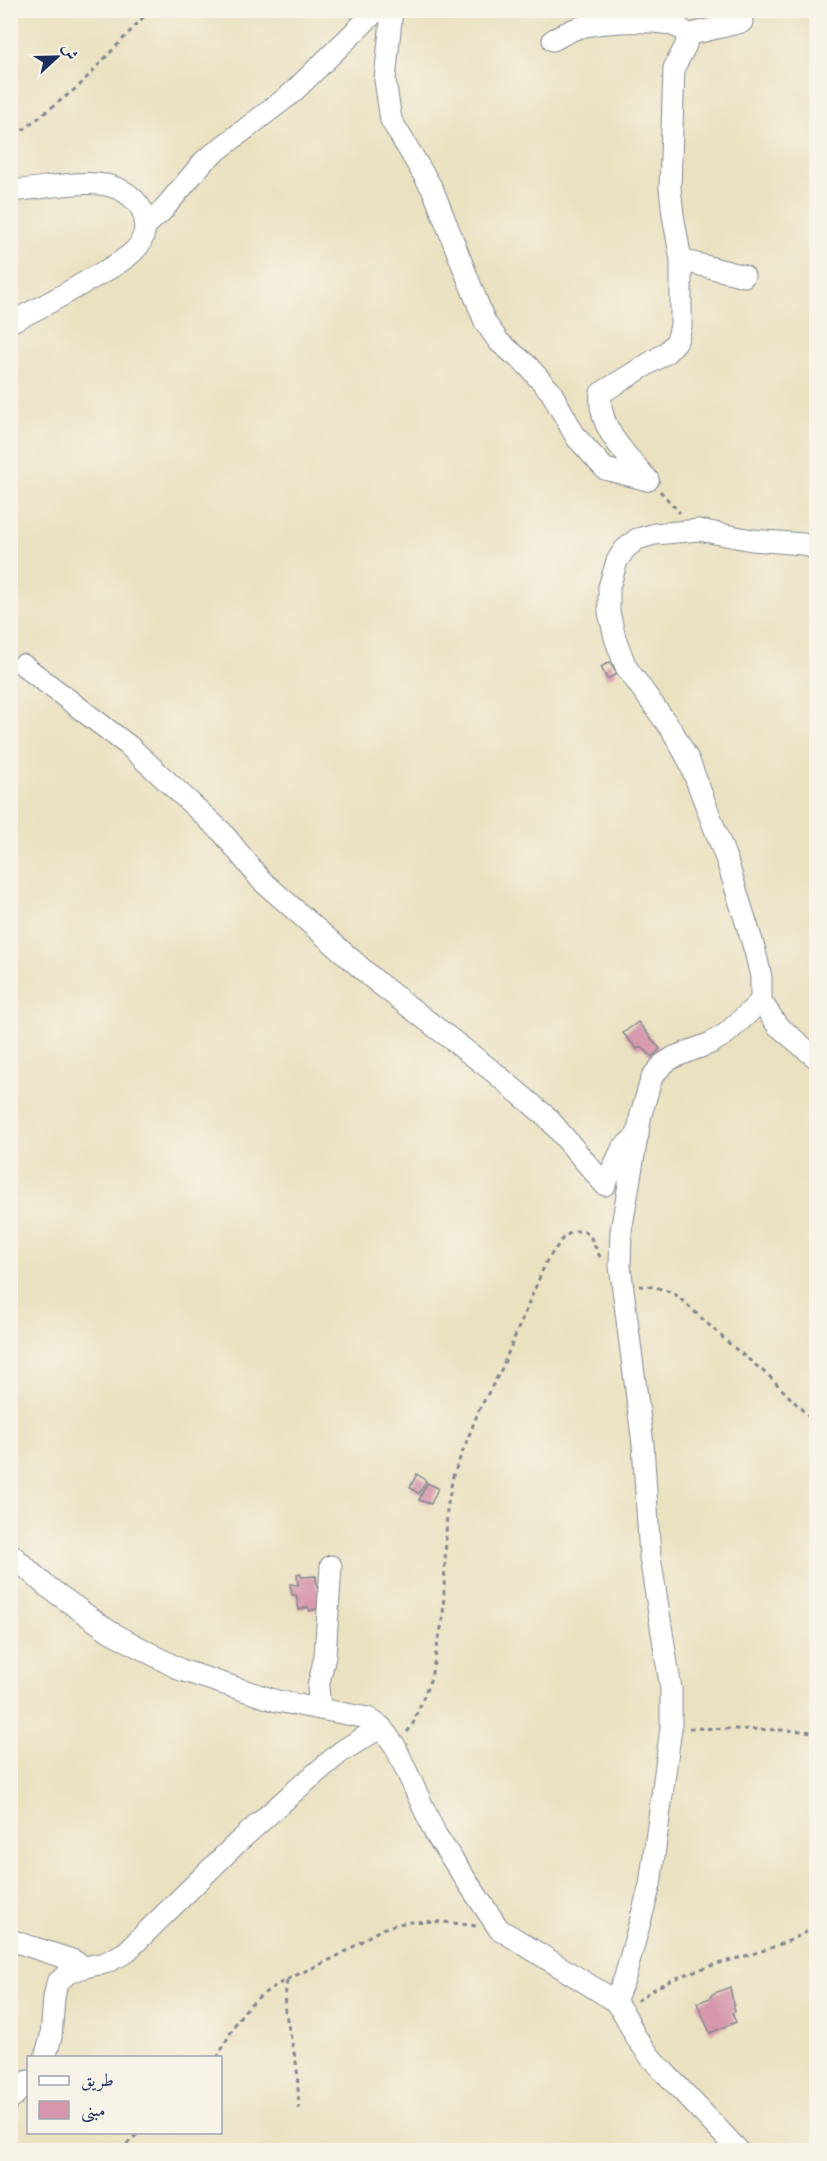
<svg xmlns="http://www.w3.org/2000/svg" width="827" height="2161" font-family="'IM FELL French Canon',Amiri,serif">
<rect width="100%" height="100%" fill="#f7f3e8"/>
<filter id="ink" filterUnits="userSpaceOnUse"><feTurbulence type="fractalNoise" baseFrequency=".0167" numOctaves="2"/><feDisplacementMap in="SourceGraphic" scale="12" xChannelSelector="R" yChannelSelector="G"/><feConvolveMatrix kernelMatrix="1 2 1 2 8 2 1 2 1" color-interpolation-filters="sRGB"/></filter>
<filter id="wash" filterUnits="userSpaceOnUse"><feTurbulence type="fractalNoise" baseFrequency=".008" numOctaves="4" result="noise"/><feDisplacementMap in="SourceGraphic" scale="24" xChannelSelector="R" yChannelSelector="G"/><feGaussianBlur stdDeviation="1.35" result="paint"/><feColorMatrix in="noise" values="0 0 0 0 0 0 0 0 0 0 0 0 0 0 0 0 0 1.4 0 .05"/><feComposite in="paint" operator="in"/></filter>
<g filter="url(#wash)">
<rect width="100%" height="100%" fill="#eae1c0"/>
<g id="blocks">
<g fill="#d696ab">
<path d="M610,662L617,674L607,679L601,667Z"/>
<path d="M638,1022L660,1049L652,1057L642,1047L637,1049L623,1033Z"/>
<path d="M417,1474L426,1481L419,1494L410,1487Z"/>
<path d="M427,1483L438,1488L431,1504L419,1500Z"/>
<path d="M300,1573L302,1577L316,1576L317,1588L325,1587L321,1607L310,1611L308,1607L299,1610L296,1595H292L290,1584L298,1585L297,1574Z"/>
<path d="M730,1987L735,2012L732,2013L736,2022L710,2033L697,2003L710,1998L712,1994Z"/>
</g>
</g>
</g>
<g filter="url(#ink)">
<use href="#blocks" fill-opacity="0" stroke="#82888f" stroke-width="1.5"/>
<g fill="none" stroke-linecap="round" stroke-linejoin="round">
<g stroke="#82888f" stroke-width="23">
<g id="minor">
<path d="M392,10L385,80L391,120L433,190L485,322L499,342L527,365L551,392L576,437L605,469L648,480"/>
<path d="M553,40C561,36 570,30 578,28C598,22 664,17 681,29C683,30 685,33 687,35"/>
<path d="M10,191C41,189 76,180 106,185C121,188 134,196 142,210C149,224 144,242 133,252C120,264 102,273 87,281C62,296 37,310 10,322"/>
<path d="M145,226L161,212L205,160L291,94L377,10"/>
<path d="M681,260L744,276"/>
<path d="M648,480C627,455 597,428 601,393L666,353L677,341L681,326V260L673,215L670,188L674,68L686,45L687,35L742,22"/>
<path d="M816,549L803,544L752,540L699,530L655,534L637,539L624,550L617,561L609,587V612L615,638L626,667L673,732L689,761L727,861L755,951L761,977V1001L777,1025L816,1058"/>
<path d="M23,665L129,746L222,832L261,880L377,982L495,1073L548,1118L605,1185L622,1149L638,1135"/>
<path d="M10,1553L45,1585L109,1631L181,1670L277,1701L368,1718L381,1727L395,1746L436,1835L499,1929L615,2001L626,2017L635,2036L652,2059L738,2150"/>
<path d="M320,1709L318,1687L325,1656L331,1566"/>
<path d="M10,1940L72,1960L85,1967"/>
<path d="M615,2001L625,1977L650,1885L671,1728V1689L650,1557L643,1444L620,1266L621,1231L641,1114L652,1077L663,1064L674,1057L711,1043L727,1033L761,1001"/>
<path d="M45,2058L51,2037L54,1998L57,1983L68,1973L85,1967L105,1963L125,1953L237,1843L296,1790L342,1751L381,1727"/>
<path d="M10,2100L28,2081"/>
</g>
</g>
<g stroke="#82888f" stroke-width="3" stroke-dasharray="4.5 4.5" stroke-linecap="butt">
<path d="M10,143L14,137L79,86L150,10"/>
<path d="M660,491L680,513"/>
<path d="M639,1286L655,1287L674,1293L732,1346L769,1376L816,1424"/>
<path d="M689,1728L784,1730L816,1732"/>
<path d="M407,1732L412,1726L431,1678L443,1618L447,1509L453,1476L479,1410L501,1370L546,1262L563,1238L573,1231H584L591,1238L602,1261"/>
<path d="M287,1981L284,2005L297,2067L299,2109"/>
<path d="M637,2001C690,1959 760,1963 816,1926"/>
<path d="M217,2058C227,2041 235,2020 249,2006C273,1981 310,1971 341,1954C360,1944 375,1929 398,1924C424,1919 449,1922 476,1926"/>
<path d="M120,2150L140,2132"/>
</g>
<use href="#minor" stroke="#fff" stroke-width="21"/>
</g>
</g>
<rect width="827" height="2161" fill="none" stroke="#f7f3e8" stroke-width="36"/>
<rect x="27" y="2056" width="195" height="78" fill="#f7f3e8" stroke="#9fa5b1" stroke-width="1.5"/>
<rect x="39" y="2076" width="30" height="9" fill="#ffffff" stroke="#9fa5b1" stroke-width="1.5"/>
<text x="81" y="2086" font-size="18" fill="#1b2f5e">طريق</text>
<rect x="39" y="2101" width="30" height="18" fill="#d696ab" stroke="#9fa5b1" stroke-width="1.5"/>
<text x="81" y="2116" font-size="18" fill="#1b2f5e">مبنى</text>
<g transform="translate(57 57) rotate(68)" stroke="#f7f3e8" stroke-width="4.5" paint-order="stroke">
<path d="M0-4.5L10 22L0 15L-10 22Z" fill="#1b2f5e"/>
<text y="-9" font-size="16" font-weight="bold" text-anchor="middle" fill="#1b2f5e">ش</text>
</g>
</svg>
